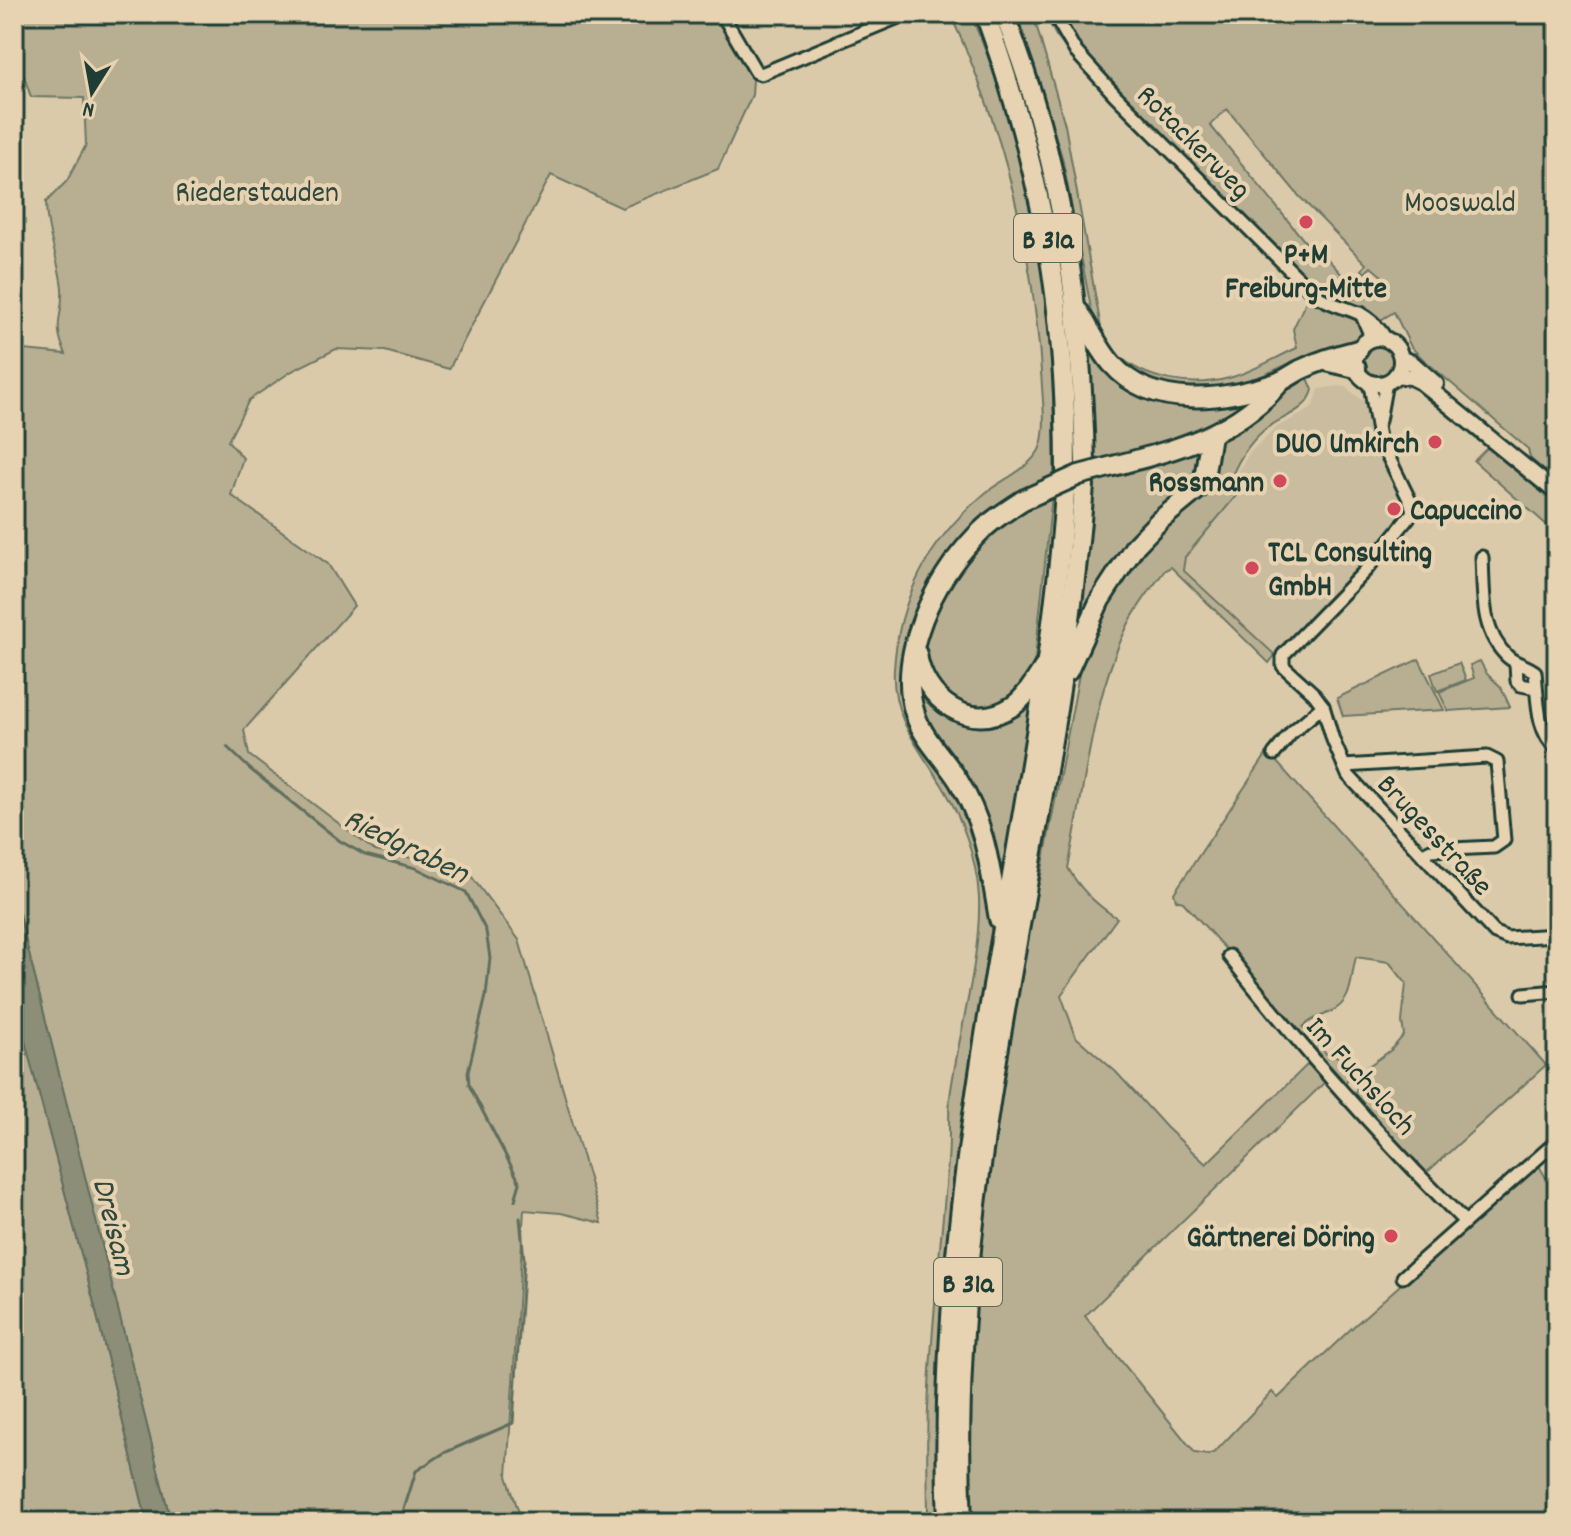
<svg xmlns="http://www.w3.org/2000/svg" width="1571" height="1536" font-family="Dekko,sans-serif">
<rect width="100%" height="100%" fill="#dbcaaa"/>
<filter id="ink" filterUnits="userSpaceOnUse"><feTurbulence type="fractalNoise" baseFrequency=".0125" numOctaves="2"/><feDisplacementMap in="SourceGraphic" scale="16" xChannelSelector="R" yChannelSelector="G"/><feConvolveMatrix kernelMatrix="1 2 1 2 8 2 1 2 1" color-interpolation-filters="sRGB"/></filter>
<g filter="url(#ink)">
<path fill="#cabd9f" d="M1339,386L1346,387L1360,399L1367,401L1370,429L1406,504L1404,516L1398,525L1275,655L1183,570L1185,558L1236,496L1234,486L1239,470L1250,452L1277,427L1309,410L1314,404L1319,389Z"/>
<g fill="#b8af93" stroke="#6c7664" stroke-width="2" fill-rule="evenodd">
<path d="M14,14H714L753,79L752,95L718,169L622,208L551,175L449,369L385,351L336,349L292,371L249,400L228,441L243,458L231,495L328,564L354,606L244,730L249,755L375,851L465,868L519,940L602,1223L561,1213L524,1210L507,1476L522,1522H171L14,894V349L66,354C51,323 64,317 62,288C59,258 46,234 46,202L67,181L86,145L84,98L31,97L14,47Z"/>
<path d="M950,14H970C1033,150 1057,328 1054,476L958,547L905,680L966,801L991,908V932L964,1100L939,1522H928C928,1485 926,1447 928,1409C931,1327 941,1244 948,1161C950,1140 948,1118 950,1097C958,1035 981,960 979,898C977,859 962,818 942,785C918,747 891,716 894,669C898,600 930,539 983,495C999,481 1028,470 1039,450C1047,433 1043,405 1042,386C1035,258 1005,130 950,14Z"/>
<path d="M1017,14H1033L1065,125L1101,328C1106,337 1110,347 1117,354C1145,381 1193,388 1229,378C1252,372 1275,358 1297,348L1293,329L1308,297L1078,64L1056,36L1045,14H1557V481L1530,458L1528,449L1422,358L1411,347L1394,312L1364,330L1360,340L1352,347L1314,352L1238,387L1174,391L1124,369L1094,324L1062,157ZM1227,109L1299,196L1366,264L1362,270L1365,273L1371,267L1383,277L1370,297L1346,299L1339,293L1348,281L1310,240L1306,243L1210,125Z"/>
<path d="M1089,338L1134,387L1242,395L1246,405L1190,438L1094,464Z"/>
<circle cx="1380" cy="360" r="16"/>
<path d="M1308,378L1313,390C1308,411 1279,418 1264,430C1247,445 1236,463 1229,484L1234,486L1236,496L1185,557L1183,570L1275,655L1269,663L1171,567L1165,570C1152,588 1137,606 1127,627C1091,701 1085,788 1068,868C1079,888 1098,906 1117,918L1061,995L1076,1037L1116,1072L1167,1128L1206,1164L1312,1060L1328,1079L1085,1316L1195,1453L1208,1455L1215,1452L1272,1392L1278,1398L1354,1326L1470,1223L1465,1217L1557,1134V1146L1538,1164L1557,1197V1522H970L968,1399L985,1181L1030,906L1040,881L1080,669L1093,626L1112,587L1169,518L1221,440L1291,387Z"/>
<path d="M1203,444L1199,478L1174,502L1077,643L1092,480Z"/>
<path d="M1491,444L1557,500V534L1474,461Z"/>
<path d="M1052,495L1035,658L1028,680L1012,697L996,707L969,708L944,696L923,660V639L945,585L988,532L1019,510Z"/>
<path d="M1419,659L1444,710L1343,716L1337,698Z"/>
<path d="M1480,661L1487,674L1501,687L1510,707L1448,711L1439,692L1474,678L1470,665Z"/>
<path d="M1459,663L1466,680L1437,691L1431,674Z"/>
<path d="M916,673L982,719L1038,681L1001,897L996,867L919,712Z"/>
<path d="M1268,752L1546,1065L1425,1174L1351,1095L1356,1091L1358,1077L1363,1070L1391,1050L1404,1035L1402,1022L1406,983L1389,962L1356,957C1350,978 1354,1002 1330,1012C1319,1018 1313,1017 1303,1027L1329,1057L1335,1055L1353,1067L1346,1083L1183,902L1176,900L1174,893Z"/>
<path d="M14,999L93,1299L147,1522H14Z"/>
</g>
<path fill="#8c8e78" stroke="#606e5d" stroke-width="2" d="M14,894C67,1103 119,1313 171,1522H147L93,1299L22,1030L14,999Z"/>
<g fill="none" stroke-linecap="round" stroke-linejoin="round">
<g stroke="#606e5d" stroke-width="3">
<path d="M227,747L250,769L340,841L365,855L416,868L466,892L486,931L490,958L486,996L468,1072L469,1085L520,1183L515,1200"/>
<path d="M400,1522L416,1471L444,1453L513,1423L524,1259L520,1218"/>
</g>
<g stroke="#1f3d34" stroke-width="17">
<g id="minor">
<path d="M722,14L756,72L761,74L906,14"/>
<path d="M1054,14L1076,52L1115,95L1314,294C1344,314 1365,304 1386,339"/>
<path d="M1361,313L1369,332L1368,340"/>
<path d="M1367,381L1371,390L1379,438L1411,503L1413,512L1367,569L1283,655V666L1314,694L1323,706L1333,740L1348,775L1495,933L1507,938L1557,935"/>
<path d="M1379,421L1386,382"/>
<path d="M1482,557C1484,593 1480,631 1508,657C1517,665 1527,665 1535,672C1538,699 1536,731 1557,749"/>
<path d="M1516,664L1517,681L1521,685L1536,688"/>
<path d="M1274,754L1292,732L1323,706"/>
<path d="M1344,766L1487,757L1497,762L1504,840L1494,847L1431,850L1423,854"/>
<path d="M1229,956C1302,1049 1381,1138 1465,1222"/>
<path d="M1523,994L1557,991"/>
<path d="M1403,1277L1557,1141"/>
</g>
</g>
<g stroke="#1f3d34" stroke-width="20">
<g id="tertiary">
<circle cx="1378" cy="361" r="23"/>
<path d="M1401,359L1411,362L1436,384"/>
<path d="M1396,375L1411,377L1421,382L1557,493"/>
</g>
</g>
<g stroke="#1f3d34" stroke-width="24">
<g id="trunk">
<path d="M985,14C1041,169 1066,305 1066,470"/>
<path d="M1004,14C1063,164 1081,303 1085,463"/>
<path d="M1079,312C1090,329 1099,349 1112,364C1153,411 1226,400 1279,382C1286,379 1293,374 1300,370C1319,361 1338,355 1358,350"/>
<path d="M1326,361L1356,368"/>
<path d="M1113,466C1175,450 1238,434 1281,381"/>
<path d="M917,654C923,699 970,735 1013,706C1026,697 1035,681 1044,667"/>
<path d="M1068,671L1100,600L1135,546L1159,521L1198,489L1204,478L1211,435"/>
<path d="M999,919C990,869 986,825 958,780C944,758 923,739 915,714C896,655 935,579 975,537C989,522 1006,511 1023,500"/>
<path d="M948,1522C939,1324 968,1128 1002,934C1027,787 1055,641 1065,492"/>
<path d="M962,1522C944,1171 1058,832 1084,485"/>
</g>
</g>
<use href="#minor" stroke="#e7d3b1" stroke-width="11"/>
<use href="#tertiary" stroke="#e7d3b1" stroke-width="14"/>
<use href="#trunk" stroke="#e7d3b1" stroke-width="18"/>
<g stroke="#1f3d34" stroke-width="24" stroke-linecap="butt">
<path id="trunk-bridge" d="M1023,500L1079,475L1113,466"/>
</g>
<use href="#trunk-bridge" stroke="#e7d3b1" stroke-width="18"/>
</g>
</g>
<g fill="#d1495b" stroke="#e7d3b1" stroke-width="3">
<circle cx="1306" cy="222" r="8"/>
<circle cx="1435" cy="442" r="8"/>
<circle cx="1280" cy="481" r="8"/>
<circle cx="1394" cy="509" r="8"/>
<circle cx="1252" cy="568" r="8"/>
<circle cx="1391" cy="1236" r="8"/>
</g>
<g text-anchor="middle" stroke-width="8" stroke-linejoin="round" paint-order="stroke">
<g fill="#e7d3b1" stroke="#5b6a5a" stroke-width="2">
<rect x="1014" y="214" width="68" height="48" rx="6"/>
<rect x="934" y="1258" width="68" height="48" rx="6"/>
</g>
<g font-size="28" font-weight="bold" fill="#1f3d34">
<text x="1048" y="248">B 31a</text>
<text x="968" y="1292">B 31a</text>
</g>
<g font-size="30" fill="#1f3d34" stroke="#e7d3b1">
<text transform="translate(1195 141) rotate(45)" y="10">Rotackerweg</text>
<text transform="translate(1436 834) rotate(47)" y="10">Brugesstraße</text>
<text transform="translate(1362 1075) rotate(48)" y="10">Im Fuchsloch</text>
</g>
<g font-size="30" fill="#2e483e" stroke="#e7d3b1">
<text x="257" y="201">Riederstauden</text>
<text x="1460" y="211">Mooswald</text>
</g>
<g font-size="30" font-weight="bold" fill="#1f3d34" stroke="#e7d3b1" text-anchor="end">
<text x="1306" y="263" text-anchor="middle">P+M<tspan x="1306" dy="34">Freiburg-Mitte</tspan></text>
<text x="1419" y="452">DUO Umkirch</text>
<text x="1264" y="491">Rossmann</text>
<text x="1410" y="519" text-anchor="start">Capuccino</text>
<text x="1268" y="561" text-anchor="start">TCL Consulting<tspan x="1268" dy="34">GmbH</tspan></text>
<text x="1375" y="1246">Gärtnerei Döring</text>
</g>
<g font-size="32" font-style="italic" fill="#2f493e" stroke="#e7d3b1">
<text transform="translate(407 844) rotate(26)" y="11">Riedgraben</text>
<text transform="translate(116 1226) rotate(76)" y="11">Dreisam</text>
</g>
</g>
<rect width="1571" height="1536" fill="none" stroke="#e7d3b1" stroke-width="48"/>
<rect x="24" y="24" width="1523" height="1488" fill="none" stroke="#1f3d34" stroke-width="3" filter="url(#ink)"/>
<g transform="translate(92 92) rotate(191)" stroke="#e7d3b1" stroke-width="6" paint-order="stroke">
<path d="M0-6L14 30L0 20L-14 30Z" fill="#1f3d34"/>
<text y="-12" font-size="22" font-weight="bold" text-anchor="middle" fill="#1f3d34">N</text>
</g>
</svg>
